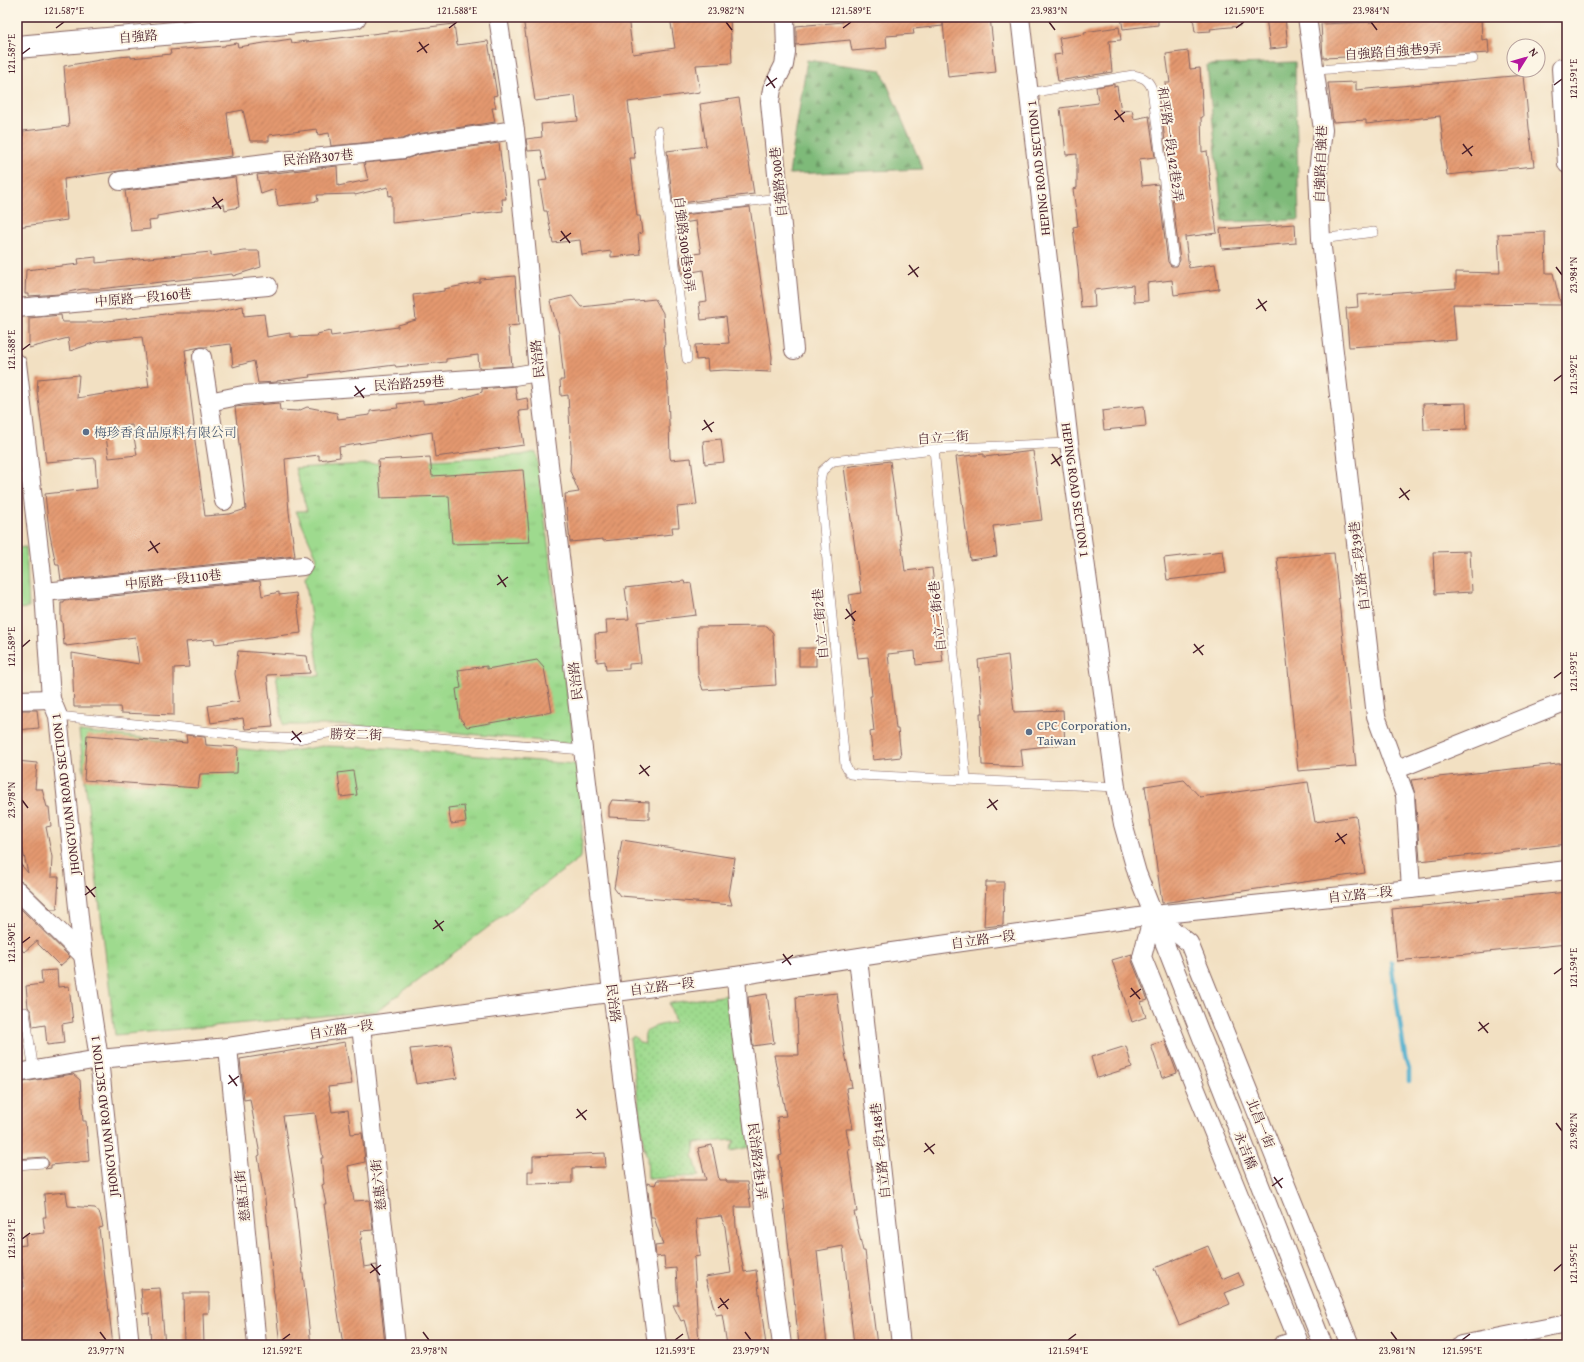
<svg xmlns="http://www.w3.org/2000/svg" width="1584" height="1362" font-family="'Gentium Book Plus','Noto Serif TC',serif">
<defs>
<pattern id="grass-tufts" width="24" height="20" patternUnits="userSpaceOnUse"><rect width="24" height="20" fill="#9eda8e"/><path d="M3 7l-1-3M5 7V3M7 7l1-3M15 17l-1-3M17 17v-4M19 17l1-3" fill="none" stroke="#8abb7b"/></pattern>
<pattern id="forest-firs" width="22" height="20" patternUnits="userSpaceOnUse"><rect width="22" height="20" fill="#7eba79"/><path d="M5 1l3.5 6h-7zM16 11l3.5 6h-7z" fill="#699763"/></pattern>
<pattern id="park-dots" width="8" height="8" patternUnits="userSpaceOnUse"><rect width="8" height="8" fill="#9eda8e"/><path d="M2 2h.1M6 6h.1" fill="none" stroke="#8abb7b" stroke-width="1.8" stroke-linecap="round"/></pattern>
<pattern id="building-hatch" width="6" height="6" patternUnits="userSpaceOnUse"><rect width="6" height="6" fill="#e49970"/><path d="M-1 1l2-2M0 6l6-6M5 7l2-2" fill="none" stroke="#bb7c5c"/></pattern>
</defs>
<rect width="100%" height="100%" fill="#fcf5e5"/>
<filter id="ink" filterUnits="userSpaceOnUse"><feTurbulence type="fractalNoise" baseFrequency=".025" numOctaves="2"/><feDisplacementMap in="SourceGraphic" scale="8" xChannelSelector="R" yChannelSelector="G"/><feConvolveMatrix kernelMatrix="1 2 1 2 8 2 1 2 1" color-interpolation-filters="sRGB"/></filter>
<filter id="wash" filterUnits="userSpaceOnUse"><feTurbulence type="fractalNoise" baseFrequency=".012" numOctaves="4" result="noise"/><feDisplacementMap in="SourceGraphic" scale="16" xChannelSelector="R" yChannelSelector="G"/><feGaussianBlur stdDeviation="0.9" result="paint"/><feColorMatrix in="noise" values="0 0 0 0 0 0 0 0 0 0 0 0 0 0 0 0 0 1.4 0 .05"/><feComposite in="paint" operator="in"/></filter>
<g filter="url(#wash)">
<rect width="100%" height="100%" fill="#f2e0c2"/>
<g fill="url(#grass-tufts)" stroke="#747c5c">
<path d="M536,452L574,744L439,731L344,725H283L276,673L320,676L305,578L317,558L296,511H307L295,468L521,455Z"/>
<path d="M26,547L29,608L17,609V548Z"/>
<path d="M79,731L279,753L323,746L386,748L585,765L581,857L377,1011L115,1035Z"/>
</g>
<g fill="url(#forest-firs)" stroke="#646c52">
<path d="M807,60L881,70L923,169L789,174Z"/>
<path d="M1295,62L1299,220L1223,222L1207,65Z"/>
</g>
<path fill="url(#park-dots)" stroke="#747c5c" d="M729,995L751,1147L730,1151L734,1140L695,1143L693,1155L699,1176L648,1179L647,1157L644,1147L630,1039L634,1036L640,1043L645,1044C645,1042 644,1037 645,1034C647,1026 667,1024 675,1022L669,1003Z"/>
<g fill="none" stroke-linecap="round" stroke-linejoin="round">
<path stroke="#4faecd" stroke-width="4.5" d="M1391,962L1405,1057L1409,1069V1081"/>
</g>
<g id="blocks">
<g fill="url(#building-hatch)" fill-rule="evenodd">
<path d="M523,17H628L633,54L675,48L670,17H730L732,63L696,65L700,92L628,102L635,158H630L637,216H640L642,233L638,234L640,254L611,257V251L582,255L580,240L553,243L547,211H544L539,181L547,180L541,150L528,151L526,139L542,137L541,124L578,121L575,96L535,101Z"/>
<path d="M843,17H990L996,72L948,77L943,23V26L913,29L914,34L886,36L887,48L852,51L850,40L796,45V26L843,22Z"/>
<path d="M1121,17H1158V25L1123,29Z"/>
<path d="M1193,17H1239L1240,26L1210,29L1211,31L1195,32Z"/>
<path d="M1266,17H1285L1288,47L1270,49Z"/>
<path d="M1372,17H1481L1482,40L1488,39L1489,53L1369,60V56L1323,58L1321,24L1373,22Z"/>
<path d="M454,24L457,45L488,41L497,95L493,96L496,108H492L495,122L417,134L402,139L331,146L329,133L318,135L317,129L269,135V141H250L243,110L227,113L232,156L119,171L64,179L67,220L17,227V137L23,136V131L69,126L64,66L118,57L131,56V58L171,54L170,50L225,46V45L237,43L238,47L291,39L292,43L306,41V42Z"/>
<path d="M1119,27L1121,40L1109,41L1112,72L1058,81L1054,55L1062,54L1059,38L1085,34L1084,32Z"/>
<path d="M1188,51L1190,69L1200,68L1203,117H1201L1202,152L1207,151L1210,175H1209L1217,233L1185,237L1189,268L1215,264L1219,289L1174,295L1172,280L1147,283L1148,301L1134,302L1133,285L1094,290L1095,307L1081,308L1078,269L1073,227L1078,226L1073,189L1077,188V154L1066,155L1063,125H1062L1060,108L1098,103L1096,87L1114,84V87L1117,86L1121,111L1132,110L1134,119L1149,116L1155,157L1139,159L1142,186L1158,184L1168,262L1171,266H1177L1180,260L1159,94L1167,93L1165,83H1170L1166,54Z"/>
<path d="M1524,75L1529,128L1534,166L1447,175L1440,116L1366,124V120L1333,122L1328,83L1356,82V90Z"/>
<path d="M739,98L754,194L673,204L667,151L706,146L700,104Z"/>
<path d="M499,143L506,199H502L503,211L392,223V195L389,196L388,187L355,195V194L317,195L318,201L278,206L275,189L261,194L257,175L337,166L338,186L368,180L364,163L405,159L421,154Z"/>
<path d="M235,177L239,207L225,210L224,204L157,216V220L149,221L150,229L131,231L125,191Z"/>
<path d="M750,207L772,357L771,372L725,370L708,371L707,359L696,360L695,345L729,343L726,317L701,320L699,302L707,301L703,270L682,274L680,256L701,253L696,221L676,224L675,216Z"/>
<path d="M1295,224L1296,243L1222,249L1220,229Z"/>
<path d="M1545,232L1546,273H1553L1561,305L1453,304L1456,340L1349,347L1346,308L1358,307L1357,295L1456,288V272L1500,273L1498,234Z"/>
<path d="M244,251H259L261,267L233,276L232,274L99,289H82L60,294L28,296V294H25L26,270L79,264L78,259L96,257V263L211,252V256Z"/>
<path d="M515,276L519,325L508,326L512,366L479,368L478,355L446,359V362L396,367L395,365L339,372V371L309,375L310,377L277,381V382L258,383L254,361L233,367L231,344L206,347H201L185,350L194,426H193L205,516L230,514L246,509L235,407L279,403L280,410L298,411L307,407L337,413L338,419L370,415V411L398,408L397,404L423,401V404L450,402L482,392V389L515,386L517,400L527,398L529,410L519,411L524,445L435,457L432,432L339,447L340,457L319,460V455L285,459L289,512L295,556L61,580L59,565H56L49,530L45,494L97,488L95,458L46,462L37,390L38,379L79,375L77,398L149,387L142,337L99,341L70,351L68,338L29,348V318L61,315L62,322H99L174,313H213L243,306L244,316L264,314L267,337L290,333V337L318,336L317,334L330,331L331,336L398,327V325L416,320L413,295L444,291V289L480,282V279ZM132,425L137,455L109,458L105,429Z"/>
<path d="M572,296L581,307L655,299L663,313L665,346H664L668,388L670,457L671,460L691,458L697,505L677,507L679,527H672L673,534L603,541V539L570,542L565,494L579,492L570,471L571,448L568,395L561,396L560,380H564L559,333L550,301Z"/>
<path d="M1466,403L1467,429L1424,430L1423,404Z"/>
<path d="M1144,406L1146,426L1104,430L1102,411Z"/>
<path d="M721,439L724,462L705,464L703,441Z"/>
<path d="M1033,451L1042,520L993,526L997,556L970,560L956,457L984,454V457Z"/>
<path d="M430,457L432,476L523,470L530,542L452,544L449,496L381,498L378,460Z"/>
<path d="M890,461L905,571L932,568L943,662L916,665L915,651L888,654L896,729H898L901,757L873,760L870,732L874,731L870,696H872L868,657L858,658L849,595L861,593L844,467Z"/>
<path d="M1223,551L1226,573L1167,580L1164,558Z"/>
<path d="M1470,551L1472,592L1435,594L1433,552Z"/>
<path d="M1334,553L1356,766L1298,771L1277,558Z"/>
<path d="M260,581L262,596L279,592V595L296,593L301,633L215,644L214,639L186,642L189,667L174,668V715L121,713L120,707H74L72,653L139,664L135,637L66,646V644L64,645L62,621H61V603H64V601Z"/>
<path d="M684,581L685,584L691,583L696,615L637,622L641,663L629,664V669L606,670L605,661L597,662L595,634L607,633L606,620L629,619L625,588Z"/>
<path d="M767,626L773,633L776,685L703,690L698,675L697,627Z"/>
<rect x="799" y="648" width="17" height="18"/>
<path d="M238,651L307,656L310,673L267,675L273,727L245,729L243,718L211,723L208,706L240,701L235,674Z"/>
<path d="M1008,655L1014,712L1063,710L1065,744L1021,749L1023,767L982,765L980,713H983L978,660Z"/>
<path d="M537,660L544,668L552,712L467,727L460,718L456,689L461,688L458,670L487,666V669Z"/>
<path d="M17,710H37L39,728L17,730Z"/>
<path d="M87,735L187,743L186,735L205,737L206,745L238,747L237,773L200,774L198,788L84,780Z"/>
<path d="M17,761L37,763L35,789H42L47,807H49L51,826L46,827L52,857L51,877H59L57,909H51L24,883L17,880V860L28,873L17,824Z"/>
<path d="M1567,763V844L1420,861L1415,794L1411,780Z"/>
<path d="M353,771L357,795L341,797L338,773Z"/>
<path d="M1184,780L1200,797L1308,782L1315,822L1356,816L1365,873L1162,903L1145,786Z"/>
<path d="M612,800L649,802V819L609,817V806Z"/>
<path d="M464,806L466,822L451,824L448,808Z"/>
<path d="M622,840L735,858L729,895L732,905L620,896L614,888Z"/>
<path d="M986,882H1004L1003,925L984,927Z"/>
<path d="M1567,892V944L1397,961L1392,909Z"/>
<path d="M17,905L70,957L60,966L38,944V940L24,952L17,945Z"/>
<path d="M1132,954V961L1148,1000L1141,1002L1146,1017L1132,1022L1112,960Z"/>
<path d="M57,970L58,987L69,986L73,1022L62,1024L64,1043L47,1045L45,1025L33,1027L31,1011L28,1007L26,986L42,984L41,971Z"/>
<path d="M837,993L844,1048L852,1087L846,1088L853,1129H846L850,1149H848L857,1212H854L863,1251H865L877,1345H854L843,1246L817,1251L827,1345H799L779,1156L782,1155L777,1117L786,1116L774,1055H799L796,997Z"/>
<path d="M767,994L774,1043L753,1046L748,997Z"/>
<path d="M1165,1041L1177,1073L1162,1078L1151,1045Z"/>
<path d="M345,1042L352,1084L328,1087L332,1112L348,1110L351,1134L362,1133L365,1162L348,1166L354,1201L369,1200L373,1230L361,1231L362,1239H360L364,1267L377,1265L385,1345H343L334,1286L335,1285L324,1204H326L322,1185L324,1184L321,1158H323L315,1113L283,1116L294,1185L295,1194H294L311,1345H280L274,1294L273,1287H274L272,1271L265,1199L258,1156L260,1155L250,1099L244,1100L240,1059Z"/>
<path d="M451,1045L457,1078L416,1084L410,1049Z"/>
<path d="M1126,1046L1132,1067L1097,1078L1091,1057Z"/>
<path d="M73,1074L80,1080L83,1121H86L89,1161L51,1165V1168L45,1169L48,1166L49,1163L45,1157L17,1159V1083Z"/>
<path d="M712,1145L719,1180H726L727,1182H747L751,1207H735L736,1228L744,1272L756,1270L766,1345H727L722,1314L716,1315L705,1277L731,1273L725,1227L721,1216L696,1219L700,1254V1256L694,1257L699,1345H691L684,1320L681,1321L673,1305H678L676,1268L665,1269L664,1256L656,1257L655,1246L663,1245L654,1217H651L647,1183L655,1185L657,1180H706L698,1148Z"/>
<path d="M605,1153L606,1167L572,1168V1183L528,1184V1171H533V1156Z"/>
<path d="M66,1192L68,1206L95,1208L100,1214L103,1227L99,1228L113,1345H17V1288L24,1287L21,1258H17V1246L26,1245L25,1235L45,1233L43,1217H46L44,1194Z"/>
<path d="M1208,1246L1222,1279L1238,1272L1244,1285L1225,1293L1230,1304L1179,1325L1155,1268Z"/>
<path d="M160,1288L165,1345H151L149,1313L143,1314L141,1289Z"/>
<path d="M183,1293H209V1313H203L204,1345H184Z"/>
</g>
</g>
</g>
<g filter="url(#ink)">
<use href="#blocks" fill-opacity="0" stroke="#856360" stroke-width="1"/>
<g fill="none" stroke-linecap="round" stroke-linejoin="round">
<g stroke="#856360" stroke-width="10">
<g id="service">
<path d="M1316,70L1473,59"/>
<path d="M1029,93L1133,75C1143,77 1148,79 1152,89L1174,261"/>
<path d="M658,131L687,359"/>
<path d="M667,211L779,198"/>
<path d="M1321,239L1374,232"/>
<path d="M1069,443L934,449L833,461L822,471L820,481L845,765L850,774L859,775L1116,787"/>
<path d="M934,449L966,779"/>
<path d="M58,716L260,737L298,739L332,732L353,731L583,750"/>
<path d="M17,1013L25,1012L34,1071"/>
<path d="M17,1165L43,1163"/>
</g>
</g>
<g stroke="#856360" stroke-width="20">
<g id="minor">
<path d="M498,17L515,130L538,372L612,992L657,1345"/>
<path d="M785,17L786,52L784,65L772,89L770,102L794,350"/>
<path d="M1020,17L1069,443L1116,787L1123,824L1137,873L1323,1345"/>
<path d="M1307,17L1323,130L1318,172L1321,239L1376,716L1405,795L1411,889"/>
<path d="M1561,68L1567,164"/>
<path d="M120,181L281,161L404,149L419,144L515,130"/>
<path d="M17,308L268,286"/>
<path d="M202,357L224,501"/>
<path d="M17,363L44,592L51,699L58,716L83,955L99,1059L130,1345"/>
<path d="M209,402L243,395L514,376L538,372"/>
<path d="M44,592L303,566"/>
<path d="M17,700L51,699"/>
<path d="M1395,770L1567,701"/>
<path d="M17,890L83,955"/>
<path d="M1153,915L1142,957L1298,1340L1282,1345"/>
<path d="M1154,915L1189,943L1350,1345"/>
<path d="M858,958L901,1345"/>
<path d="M736,976L739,1018L782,1345"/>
<path d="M361,1026L396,1345"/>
<path d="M228,1047L257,1345"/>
<path d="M17,1073L99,1059L228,1047L361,1026L736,976L892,952L1153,915L1411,889L1567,870"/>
<path d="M1461,1345L1567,1324"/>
</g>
</g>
<g stroke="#856360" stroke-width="24">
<path id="tertiary" d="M17,47L355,17"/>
</g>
<use href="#service" stroke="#fff" stroke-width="9"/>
<use href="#minor" stroke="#fff" stroke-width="18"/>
<use href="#tertiary" stroke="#fff" stroke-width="22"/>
</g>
</g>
<path fill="none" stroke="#4a1f2b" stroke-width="1.5" d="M726,22L732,30M1049,22L1055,30M1371,22L1377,30M56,28L64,22M449,28L457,22M843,28L851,22M1236,28L1244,22M419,42L427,53M417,52L429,44M22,54L30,48M767,76L775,88M1554,85L1562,79M766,86L777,78M1115,110L1124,122M1114,120L1125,112M1463,144L1472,156M1462,154L1473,146M213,197L221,209M212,207L223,199M561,231L570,243M560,241L571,233M909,265L918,277M1556,267L1562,275M908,275L919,267M1258,299L1266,311M1256,309L1267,301M22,350L30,344M1554,381L1562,375M355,386L364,398M354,396L365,388M704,420L712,432M702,430L714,422M1052,454L1060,466M1051,464L1062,456M1400,488L1409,500M1399,498L1410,490M150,541L158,553M148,551L160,543M498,575L506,587M497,585L508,577M846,609L855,621M845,619L856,611M1194,644L1203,655M22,647L30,640M1193,653L1204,645M1554,678L1562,672M292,731L301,742M291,740L302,732M640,765L649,776M639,774L650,766M989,799L997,810M22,800L28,808M987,808L998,800M1337,833L1345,844M1335,842L1347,834M86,886L95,897M85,895L96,887M435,920L443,931M433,929L444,921M22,943L30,937M783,954L791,965M782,963L793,955M1554,974L1562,968M1131,988L1140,999M1130,997L1141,989M1479,1022L1488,1033M1478,1031L1489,1023M229,1075L237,1086M228,1084L239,1076M577,1109L586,1120M576,1118L587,1110M1556,1123L1562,1131M925,1143L934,1154M924,1152L935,1144M1274,1177L1282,1188M1272,1186L1283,1178M22,1239L30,1233M371,1264L380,1275M1554,1271L1562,1264M370,1273L381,1265M720,1298L728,1309M718,1308L729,1299M100,1332L106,1340M423,1332L429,1340M745,1332L751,1340M1391,1332L1397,1340M282,1340L290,1334M675,1340L683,1334M1068,1340L1076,1334M1462,1340L1470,1334"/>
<g fill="#5c6f8a" stroke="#fcf5e5" stroke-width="1.5">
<circle cx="86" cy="432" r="4"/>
<circle cx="1029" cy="732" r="4"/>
</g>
<g text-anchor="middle" stroke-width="4" stroke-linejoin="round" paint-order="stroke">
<g font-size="13" fill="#4a1f2b" stroke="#fcf5e5">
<text transform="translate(138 36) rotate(-5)" y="5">自強路</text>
<text transform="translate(1393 51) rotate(-4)" y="5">自強路自強巷9弄</text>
<text transform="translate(1171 144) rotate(82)" y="5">和平路一段142巷2弄</text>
<text transform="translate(318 157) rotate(-5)" y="5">民治路307巷</text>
<text transform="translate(1320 164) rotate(-88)" y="5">自強路自強巷</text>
<text transform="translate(1038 168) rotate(-96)" y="5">HEPING ROAD SECTION 1</text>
<text transform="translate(778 182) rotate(-96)" y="5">自強路300巷</text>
<text transform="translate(685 244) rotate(83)" y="5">自強路300巷30弄</text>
<text transform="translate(143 297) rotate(-5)" y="5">中原路一段160巷</text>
<text transform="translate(537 359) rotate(-96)" y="5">民治路</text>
<text transform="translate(409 383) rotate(-4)" y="5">民治路259巷</text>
<text transform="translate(943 437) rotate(-4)" y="5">自立二街</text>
<text transform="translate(1076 490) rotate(82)" y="5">HEPING ROAD SECTION 1</text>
<text transform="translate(1359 566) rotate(-97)" y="5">自立路二段39巷</text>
<text transform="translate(173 579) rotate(-6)" y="5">中原路一段110巷</text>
<text transform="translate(937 616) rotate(-96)" y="5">自立二街6巷</text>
<text transform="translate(820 624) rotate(-95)" y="5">自立二街2巷</text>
<text transform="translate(575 681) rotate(-97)" y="5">民治路</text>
<text transform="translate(356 734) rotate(1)" y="5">勝安二街</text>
<text transform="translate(65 794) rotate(-97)" y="5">JHONGYUAN ROAD SECTION 1</text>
<text transform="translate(1360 894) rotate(-6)" y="5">自立路二段</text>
<text transform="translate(983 939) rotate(-8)" y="5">自立路一段</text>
<text transform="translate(662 986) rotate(-7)" y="5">自立路一段</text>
<text transform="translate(614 1003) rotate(83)" y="5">民治路</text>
<text transform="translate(341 1029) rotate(-9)" y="5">自立路一段</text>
<text transform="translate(104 1116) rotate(-97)" y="5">JHONGYUAN ROAD SECTION 1</text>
<text transform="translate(1261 1123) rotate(68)" y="5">北昌一街</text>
<text transform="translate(1246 1150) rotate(68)" y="5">永吉橋</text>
<text transform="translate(880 1151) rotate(-96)" y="5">自立路一段148巷</text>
<text transform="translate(758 1161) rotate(83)" y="5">民治路2巷1弄</text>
<text transform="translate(378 1185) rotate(-96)" y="5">慈惠六街</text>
<text transform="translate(242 1196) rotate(-96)" y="5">慈惠五街</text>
</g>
<g font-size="13" fill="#4e5e75" stroke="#fcf5e5" text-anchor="start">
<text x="94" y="437">梅珍香食品原料有限公司</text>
<text x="1037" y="730">CPC Corporation,<tspan x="1037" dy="15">Taiwan</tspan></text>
</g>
</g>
<rect width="1584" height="1362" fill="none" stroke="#fcf5e5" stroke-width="44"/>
<g transform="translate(1526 58) rotate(53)"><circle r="19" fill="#fcf5e5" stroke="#b59f9b"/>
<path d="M0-3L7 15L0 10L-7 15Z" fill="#b5179e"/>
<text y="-6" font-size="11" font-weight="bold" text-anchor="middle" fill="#4a1f2b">N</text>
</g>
<rect x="22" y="22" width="1540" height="1318" fill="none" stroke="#4a1f2b" stroke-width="1.5"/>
<g font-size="10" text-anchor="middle" fill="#4a1f2b">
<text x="64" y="14">121.587°E</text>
<text x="457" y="14">121.588°E</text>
<text x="726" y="14">23.982°N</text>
<text x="851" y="14">121.589°E</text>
<text x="1049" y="14">23.983°N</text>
<text x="1244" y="14">121.590°E</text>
<text x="1371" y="14">23.984°N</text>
<text transform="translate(11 54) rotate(-90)" y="4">121.587°E</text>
<text transform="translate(1573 79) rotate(-90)" y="4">121.591°E</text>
<text transform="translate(1573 275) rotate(-90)" y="4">23.984°N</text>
<text transform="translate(11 350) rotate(-90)" y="4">121.588°E</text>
<text transform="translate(1573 375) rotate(-90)" y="4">121.592°E</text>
<text transform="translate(11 647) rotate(-90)" y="4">121.589°E</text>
<text transform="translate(1573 672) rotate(-90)" y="4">121.593°E</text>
<text transform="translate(11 800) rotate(-90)" y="4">23.978°N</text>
<text transform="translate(11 943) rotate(-90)" y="4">121.590°E</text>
<text transform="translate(1573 968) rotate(-90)" y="4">121.594°E</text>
<text transform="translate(1573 1131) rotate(-90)" y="4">23.982°N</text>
<text transform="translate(11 1239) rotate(-90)" y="4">121.591°E</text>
<text transform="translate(1573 1264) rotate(-90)" y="4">121.595°E</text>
<text x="106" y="1354">23.977°N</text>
<text x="282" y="1354">121.592°E</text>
<text x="429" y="1354">23.978°N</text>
<text x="675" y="1354">121.593°E</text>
<text x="751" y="1354">23.979°N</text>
<text x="1068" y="1354">121.594°E</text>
<text x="1397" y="1354">23.981°N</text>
<text x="1462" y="1354">121.595°E</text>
</g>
</svg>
